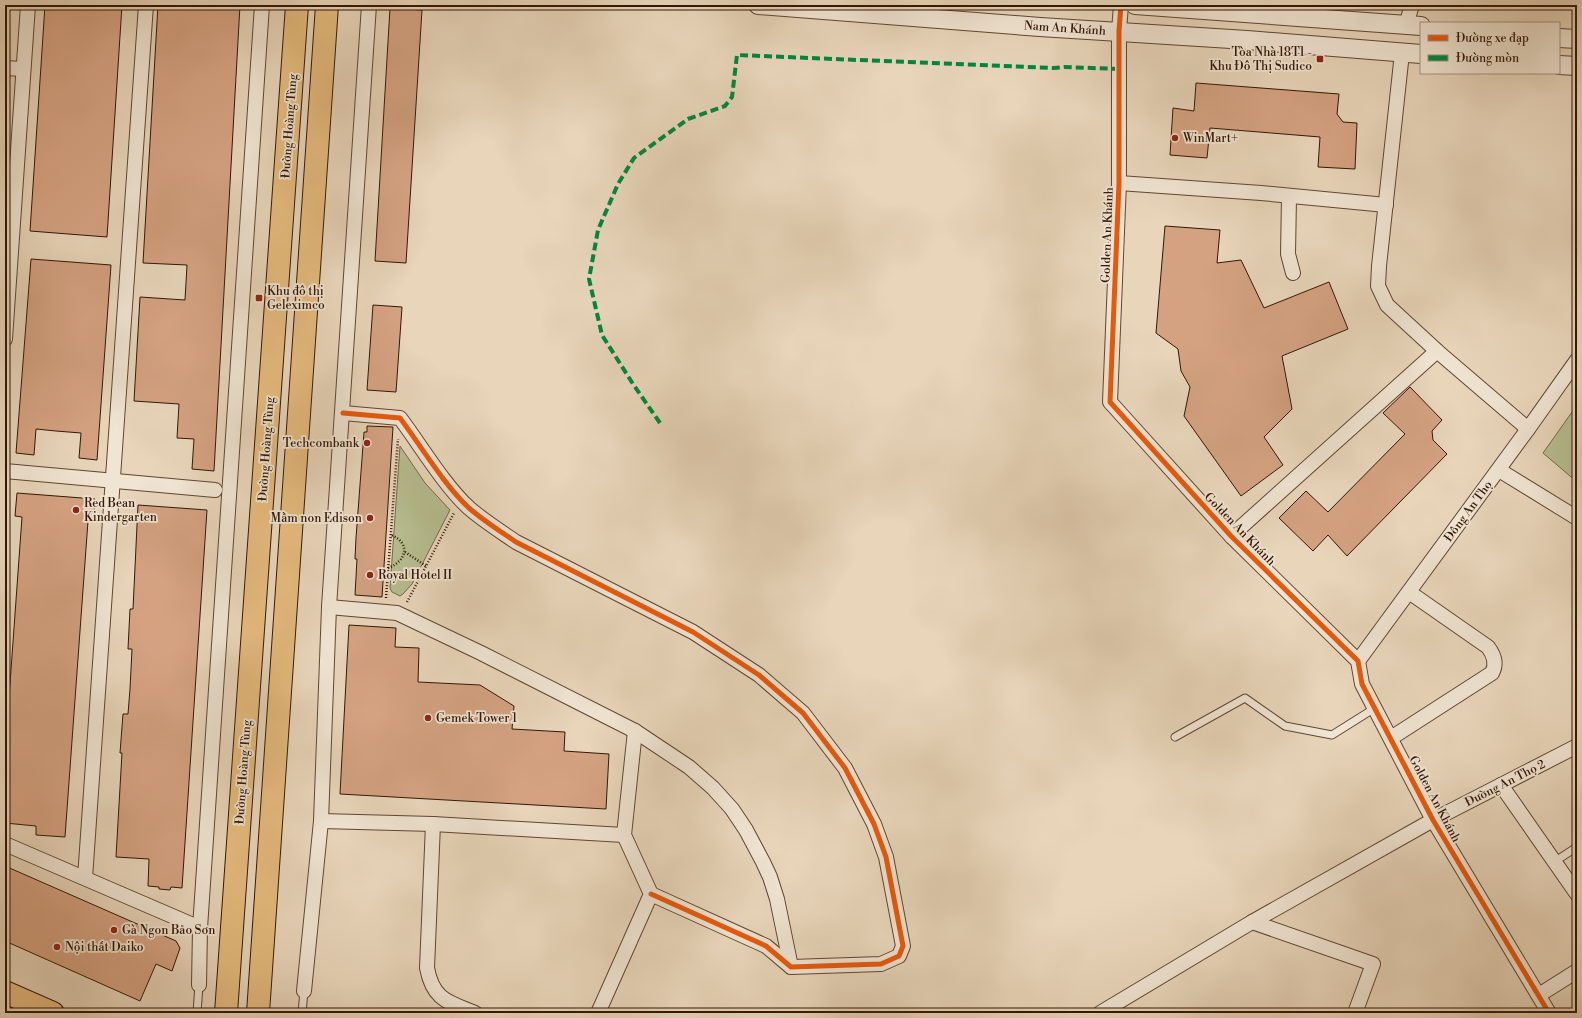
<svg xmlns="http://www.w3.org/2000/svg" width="1582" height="1018" font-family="'Libre Bodoni',serif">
<rect width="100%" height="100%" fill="#e8d5ba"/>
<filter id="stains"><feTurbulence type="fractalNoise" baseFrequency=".005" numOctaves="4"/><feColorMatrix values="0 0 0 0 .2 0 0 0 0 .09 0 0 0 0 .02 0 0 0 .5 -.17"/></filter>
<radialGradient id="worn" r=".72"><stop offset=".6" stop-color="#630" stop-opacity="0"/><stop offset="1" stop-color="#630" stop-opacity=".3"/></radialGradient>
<g fill="#b6bd8f" stroke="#746a4a">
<path d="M1577,405V482L1543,453Z"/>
<path d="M400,446L425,483L450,510L412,584L403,594L400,596L392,592L390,588Z"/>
</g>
<g fill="#d4a281" stroke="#321705">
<path d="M45,5H122L107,237L30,231Z"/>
<path d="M158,5H240L214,471L192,469L194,439L177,438L179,404L134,401L140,297L185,300L187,265L143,263Z"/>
<path d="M390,8L422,10L406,263L375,261Z"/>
<path d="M1196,83L1339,94L1337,114L1343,122L1357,123L1355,169L1318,167L1320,137L1210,128L1207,158L1170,155L1173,108L1194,111Z"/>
<path d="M1165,226L1220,230L1217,263L1241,260L1264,308L1329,282L1348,329L1282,356L1292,409L1264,437L1283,465L1241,496L1184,416L1190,387L1181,371L1178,349L1156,333Z"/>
<path d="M31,259L111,265L97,460L79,458L81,433L56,431L36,429L34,455L16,453Z"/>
<path d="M373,305L402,307L396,392L367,390Z"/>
<path d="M1410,387L1442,420L1432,431L1433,440L1447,454L1347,556L1328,535L1313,551L1279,518L1306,491L1328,512L1405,434L1383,413Z"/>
<path d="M367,426L393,427L382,597L355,595L357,559H355L356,538L364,432H367Z"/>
<path d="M17,493L95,499L93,522L88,521L65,837L36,835V826L5,823V753L22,517L15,516Z"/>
<path d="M138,505L207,510L182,888L171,887L170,890L159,889V887L148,886L149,859L116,857L122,753H120L123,714H128L130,689L132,649H128L130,609H133Z"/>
<path d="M349,625L396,628L395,647L419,648L418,682L480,685L514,706L512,729L565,732L564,751L609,754L606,809L340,794Z"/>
<path d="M5,866L176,941L180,948L172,971L156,964L140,1001L5,941Z"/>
</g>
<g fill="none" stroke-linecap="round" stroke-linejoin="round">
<g stroke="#604632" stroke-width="9">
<g id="service">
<path d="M1175,737L1245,698L1285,726L1332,735L1375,708"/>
<path d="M1554,862L1577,847"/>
<path d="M197,1013L199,985"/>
<path d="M302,1013L304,991"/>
</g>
</g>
<g stroke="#604632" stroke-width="16">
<g id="minor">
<path d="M1121,5L1119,31V183L1110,402L1231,536L1358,661L1362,684L1433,820L1549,1013"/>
<path d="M1406,25L1412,5"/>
<path d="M1402,53L1379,266L1378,286L1387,305L1437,351L1528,429"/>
<path d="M5,68L23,69"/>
<path d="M1119,183L1261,193L1386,205"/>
<path d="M1289,197L1288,254L1293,273"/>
<path d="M5,339L28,5"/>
<path d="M343,413L400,418C421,446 444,485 469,508C484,521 500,531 516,542L693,632L759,675L803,713L845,768L874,824L886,857L903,946L899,956L881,964L791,967L766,946L651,894"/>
<path d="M1499,470L1577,518"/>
<path d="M5,471L215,490"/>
<path d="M1231,536L1437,351"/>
<path d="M329,607L397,613L481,653L635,731L689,767L713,788L732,809L746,830L763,862L770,877L777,899L791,967"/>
<path d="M1358,661L1528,429L1577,360"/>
<path d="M1391,738L1492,673C1497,664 1494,655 1488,647L1409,592"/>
<path d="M1501,785L1577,894"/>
<path d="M321,821L433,824L624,835"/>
<path d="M433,824L427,968C433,1000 448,1002 475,1013"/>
<path d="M5,844L200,928"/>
<path d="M85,878L146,5"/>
<path d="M1252,922L1373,964L1355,1013"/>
<path d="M199,985L200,928L262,5"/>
<path d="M304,991L321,821L329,607L369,5"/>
<path d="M1539,995L1577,971"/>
<path d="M598,1013L651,894L624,835L635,731"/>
<path d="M1100,1013L1252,922L1433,820L1577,746"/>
</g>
</g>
<g stroke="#604632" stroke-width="20">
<g id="tertiary">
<path d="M758,5L1040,27L1247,40L1421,54"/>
<path d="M1135,5L1421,26"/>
<path d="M1559,38L1577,39"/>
<path d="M1559,65L1577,66"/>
</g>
</g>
<g stroke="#321705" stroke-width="24">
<g id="primary">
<path d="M5,992L53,1013"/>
<path d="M226,1013L297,5"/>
<path d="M258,1013L327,5"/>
</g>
</g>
<g stroke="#321705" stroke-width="2.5" stroke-dasharray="1 2" stroke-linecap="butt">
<path d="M405,552L426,566"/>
<path d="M388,568C407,561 411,543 391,535"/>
<path d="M386,598L398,439"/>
<path d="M407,602L454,513"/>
</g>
<use href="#service" stroke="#f0e4d2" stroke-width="7"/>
<use href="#minor" stroke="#f0e4d2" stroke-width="14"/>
<use href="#tertiary" stroke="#f0e4d2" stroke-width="18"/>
<use href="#primary" stroke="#e4ba7d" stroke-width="22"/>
<path stroke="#00873e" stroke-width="4" stroke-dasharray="8 4" stroke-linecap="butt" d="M660,423L633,384L602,335L589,279L598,230L618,184L634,158L688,119L725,106L732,97L737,55L1054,68L1064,67L1120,69"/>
<g stroke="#f0e4d2" stroke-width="8">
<g id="cycleway">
<path d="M1121,5L1119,31V183L1110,402L1231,536L1358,661L1362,684L1433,820L1549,1013"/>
<path d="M343,413L400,418C421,446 444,485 469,508C484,521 500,531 516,542L693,632L759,675L803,713L845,768L874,824L886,857L903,946L899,956L881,964L791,967L766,946L651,894"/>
</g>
</g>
<use href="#cycleway" stroke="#e8590c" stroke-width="5"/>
</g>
<g fill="#8f2418" stroke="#f0e4d2" stroke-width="1.5">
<rect x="1316" y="55" width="8" height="8" rx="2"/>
<circle cx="1175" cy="138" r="4"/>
<rect x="255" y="294" width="8" height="8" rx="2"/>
<circle cx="367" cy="443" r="4"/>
<circle cx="76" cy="510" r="4"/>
<circle cx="370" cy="518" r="4"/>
<circle cx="370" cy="575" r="4"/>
<circle cx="428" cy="718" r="4"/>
<circle cx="114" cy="930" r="4"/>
<circle cx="57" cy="947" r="4"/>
</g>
<g text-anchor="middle" stroke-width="3.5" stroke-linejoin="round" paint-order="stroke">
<g font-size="12" fill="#321705" stroke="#f0e4d2">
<text transform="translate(1065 28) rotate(4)" y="4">Nam An Khánh</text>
<text transform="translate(289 126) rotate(-86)" y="4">Đường Hoàng Tùng</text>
<text transform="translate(1107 235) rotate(-88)" y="4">Golden An Khánh</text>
<text transform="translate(266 449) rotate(-86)" y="4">Đường Hoàng Tùng</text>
<text transform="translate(1468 511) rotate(-54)" y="4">Đông An Thọ</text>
<text transform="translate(1240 529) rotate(46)" y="4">Golden An Khánh</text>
<text transform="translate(243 772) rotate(-86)" y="4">Đường Hoàng Tùng</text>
<text transform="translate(1505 783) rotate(-27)" y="4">Đường An Thọ 2</text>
<text transform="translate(1435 799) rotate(62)" y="4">Golden An Khánh</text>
</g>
<g font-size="12" fill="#321705" stroke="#f0e4d2" text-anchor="start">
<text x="1312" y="56" text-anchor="end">Tòa Nhà 18T1 -<tspan x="1312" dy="14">Khu Đô Thị Sudico</tspan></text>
<text x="1183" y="142">WinMart+</text>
<text x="267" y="295">Khu đô thị<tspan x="267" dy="14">Geleximco</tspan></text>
<text x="359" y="447" text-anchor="end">Techcombank</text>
<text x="84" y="507">Red Bean<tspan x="84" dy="14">Kindergarten</tspan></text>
<text x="362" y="522" text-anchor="end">Mầm non Edison</text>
<text x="378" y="579">Royal Hotel II</text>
<text x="436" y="722">Gemek Tower 1</text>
<text x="122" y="934">Gà Ngon Bảo Sơn</text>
<text x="65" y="951">Nội thất Daiko</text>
</g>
</g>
<rect width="1582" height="1018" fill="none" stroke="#e8d5ba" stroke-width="20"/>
<rect x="6" y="6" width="1570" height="1006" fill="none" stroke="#321705" stroke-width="2"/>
<rect x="10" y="10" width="1562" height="998" fill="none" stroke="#321705"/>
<rect x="1420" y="22" width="140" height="52" fill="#f0e4d2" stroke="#a49280"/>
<rect x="1428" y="35" width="20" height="6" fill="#e8590c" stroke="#a49280"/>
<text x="1456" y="42" font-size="12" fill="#321705">Đường xe đạp</text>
<rect x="1428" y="55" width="20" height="6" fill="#00873e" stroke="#a49280"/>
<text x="1456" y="62" font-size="12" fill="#321705">Đường mòn</text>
<rect width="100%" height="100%" filter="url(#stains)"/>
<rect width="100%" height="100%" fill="url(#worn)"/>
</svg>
